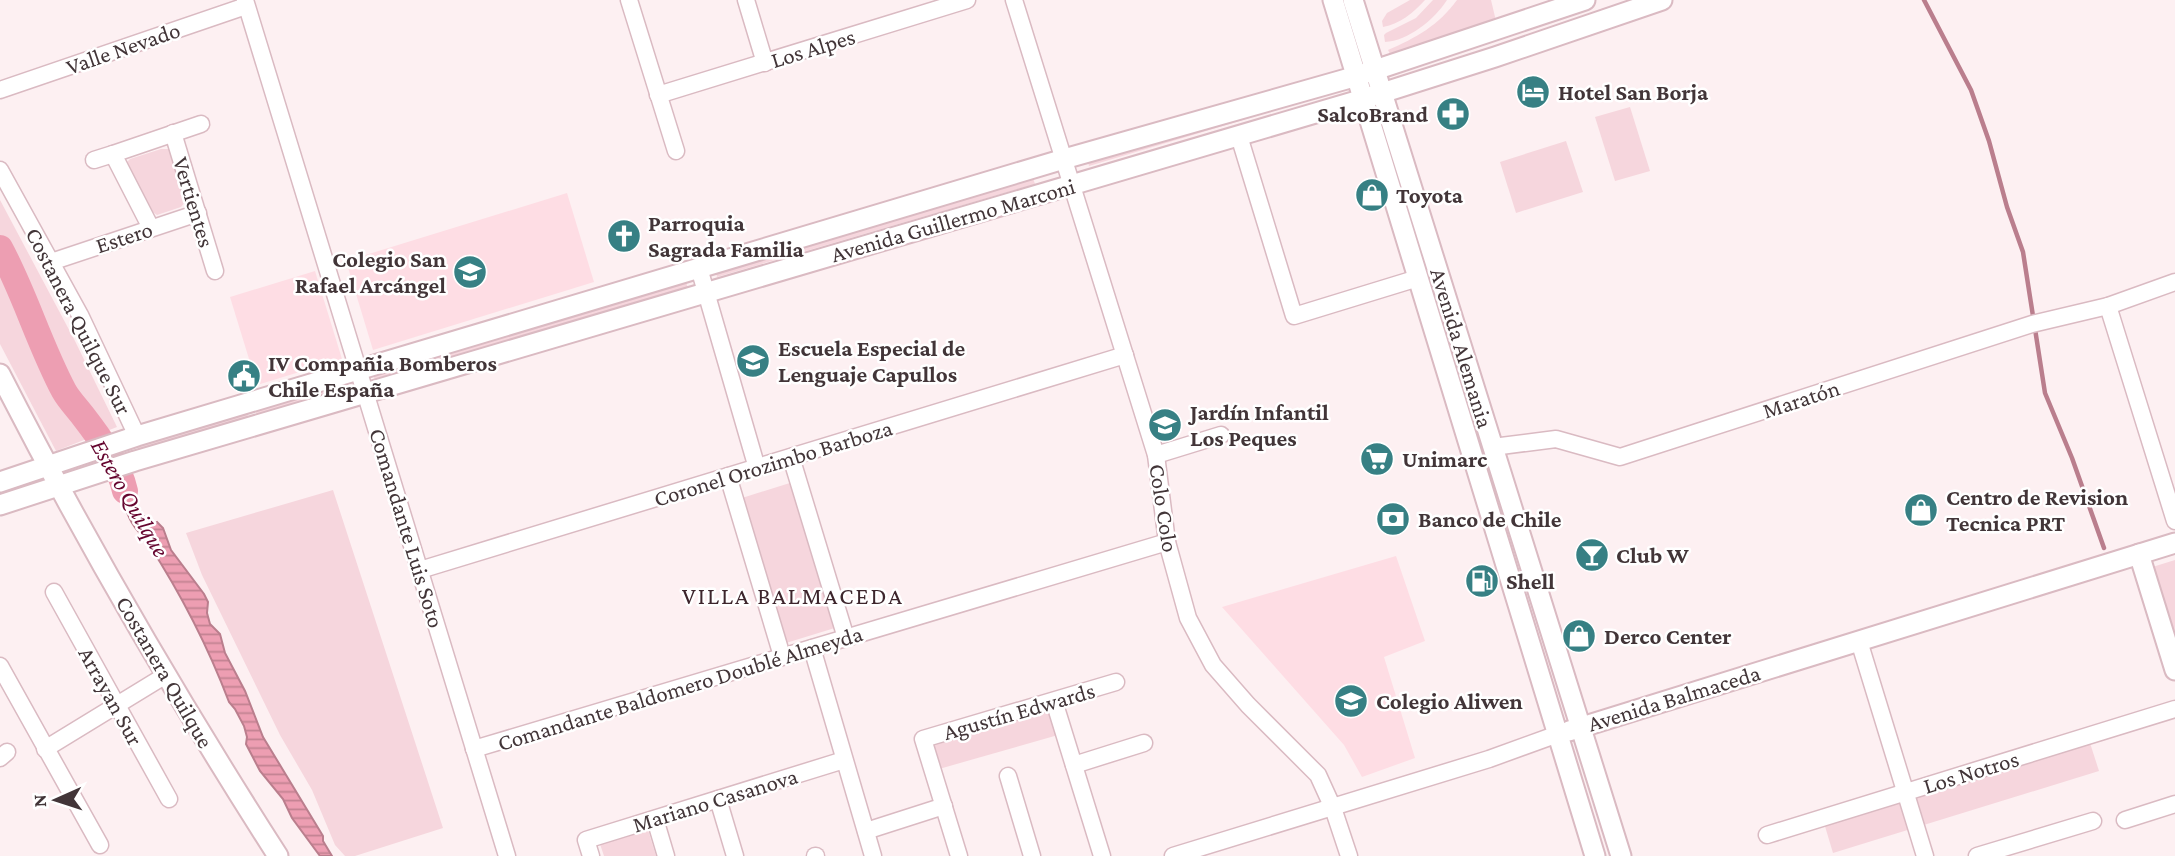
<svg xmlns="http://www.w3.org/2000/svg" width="2175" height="856" font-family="'Crimson Pro',serif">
<defs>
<pattern id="water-rules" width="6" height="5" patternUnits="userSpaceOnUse" patternTransform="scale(1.75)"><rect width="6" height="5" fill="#ed9eb2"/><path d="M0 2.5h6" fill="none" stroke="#c28292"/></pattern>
</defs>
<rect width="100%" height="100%" fill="#fdf0f2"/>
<g fill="#fedde4">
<path d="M567,193L594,282L373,350L346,261Z"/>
<path d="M315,271L342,359L257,385L230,297Z"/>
<path d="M1396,556L1425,641L1384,657L1415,758L1362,777L1344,745L1222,607Z"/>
</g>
<g fill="#f6d6dd">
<path d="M1410,0H1425C1413,13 1400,24 1383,27L1382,21L1387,13Z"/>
<path d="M1433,0H1447C1435,19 1408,41 1385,42L1384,35L1386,33L1416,18Z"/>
<path d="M1457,0H1491L1496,21L1390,54L1388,50C1416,38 1439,25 1457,0Z"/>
<path d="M1341,86L1343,90L1089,166L1087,159Z"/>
<path d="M1630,107L1650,171L1615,181L1595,117Z"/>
<path d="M1566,141L1583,192L1516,213L1500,162Z"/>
<path d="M161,149H169L185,202L181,207L157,215L150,210L125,164L130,159Z"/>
<path d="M1032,175L1035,184L717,277L715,269Z"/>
<path d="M0,200L75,341L117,427L56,451L0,344Z"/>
<path d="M685,279L688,288L375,380L372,372Z"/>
<path d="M341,382L344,389L257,415L254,408Z"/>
<path d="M246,410L249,419L141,451L135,444Z"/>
<path d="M793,482L838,627L786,643L742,498Z"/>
<path d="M333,490L443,828L355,856H345L335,845L312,790L280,735L202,575L186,533Z"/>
<path d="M2175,560V657L2146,569Z"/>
<path d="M1049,708L1058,735L939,769L930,743Z"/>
<path d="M2090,743L2099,771L1833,853L1824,823Z"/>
<path d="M648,830L656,856H604L600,844Z"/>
</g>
<path fill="url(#water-rules)" stroke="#ba7e8d" stroke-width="2" d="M130,468C126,488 136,513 153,524L157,522L163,528L171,550L204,594L208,602L207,613L210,624L220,634L225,653L245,691L263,737L323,836V841L332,856H320L292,818L283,799L260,771L246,744L247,737L244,726L235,709L229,702C209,649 179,591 148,543C144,537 138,532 134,526C122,510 124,487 109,474Z"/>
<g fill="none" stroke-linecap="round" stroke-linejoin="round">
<path stroke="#ba7e8d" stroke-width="4.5" d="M1924,0L1971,90L1989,141L2007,207L2023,252L2045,393L2072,458L2104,548"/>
<path stroke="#ed9eb2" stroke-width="26" d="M0,248C25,294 39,344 64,391C69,400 77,408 83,416C100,438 119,464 125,491"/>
<g stroke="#dabac2" stroke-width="19">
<g id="minor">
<path d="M245,0L507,856"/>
<path d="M629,0L676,151"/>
<path d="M746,0L765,63"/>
<path d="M1014,0L1156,455L1167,542L1188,618L1213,665L1248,705L1318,775L1333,808L1349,856"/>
<path d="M0,90L246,6"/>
<path d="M658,95L967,0"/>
<path d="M173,133L215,271"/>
<path d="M1239,136L1294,316L1418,278"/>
<path d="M94,160L113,154"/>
<path d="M0,170L80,315L137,436"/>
<path d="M151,228L113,154L201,124"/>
<path d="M51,262L198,213"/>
<path d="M699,268L757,468"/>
<path d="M2108,306L2175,521"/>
<path d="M1493,447L1556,439L1620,457L2032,324L2108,306L2175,282"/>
<path d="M1156,455L1221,435"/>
<path d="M791,457L846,638"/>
<path d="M728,476L782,656"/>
<path d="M420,570L1125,355"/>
<path d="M54,592L169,799"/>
<path d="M1859,641L1925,856"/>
<path d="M812,648L873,856"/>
<path d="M0,666L100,845"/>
<path d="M1054,701L1102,856"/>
<path d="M45,749L166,675"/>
<path d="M474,749L1167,542"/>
<path d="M0,758L7,752"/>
<path d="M1074,765L1144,743"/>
<path d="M1008,776L1032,856"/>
<path d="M718,799L735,856"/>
<path d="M655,819L666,856"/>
<path d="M2125,820L2175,804"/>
<path d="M866,831L944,806"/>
<path d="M1767,835L2175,709"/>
<path d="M591,856L586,840L844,760"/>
<path d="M815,856H816"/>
<path d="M959,856L923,739L1116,682"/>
<path d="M1173,856L1489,759L1558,734"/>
<path d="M1977,856L2093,821"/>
</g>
</g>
<g stroke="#dabac2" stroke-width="23">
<g id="major">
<path d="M1333,0L1595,856"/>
<path d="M1353,0L1621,856"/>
<path d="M0,374C84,539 178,700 278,856"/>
<path d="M0,482L137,436L1064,159L1357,76L1585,0"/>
<path d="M0,505L135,461L1363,99L1495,57L1662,0"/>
<path d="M2139,554L2175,670"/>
<path d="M1569,731L2175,543"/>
</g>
</g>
<use href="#minor" stroke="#fff" stroke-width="16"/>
<use href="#major" stroke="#fff" stroke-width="19"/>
</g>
<defs>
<g id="hotel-disc" transform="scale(1.75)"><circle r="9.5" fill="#378084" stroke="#fff"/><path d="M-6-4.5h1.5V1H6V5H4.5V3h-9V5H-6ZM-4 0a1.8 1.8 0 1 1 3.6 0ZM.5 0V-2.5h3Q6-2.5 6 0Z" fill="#fff"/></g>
<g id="pharmacy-disc" transform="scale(1.75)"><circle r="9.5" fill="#378084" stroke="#fff"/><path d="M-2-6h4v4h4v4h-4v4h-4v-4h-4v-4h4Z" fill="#fff"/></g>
<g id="shop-disc" transform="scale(1.75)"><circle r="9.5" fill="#378084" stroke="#fff"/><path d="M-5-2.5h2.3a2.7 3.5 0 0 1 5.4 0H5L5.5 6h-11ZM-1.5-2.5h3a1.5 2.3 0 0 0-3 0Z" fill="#fff"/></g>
<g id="church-disc" transform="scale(1.75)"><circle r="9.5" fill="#378084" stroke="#fff"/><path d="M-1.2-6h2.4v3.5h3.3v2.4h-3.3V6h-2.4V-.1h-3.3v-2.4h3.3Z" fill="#fff"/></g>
<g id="school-disc" transform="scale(1.75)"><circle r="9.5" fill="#378084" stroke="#fff"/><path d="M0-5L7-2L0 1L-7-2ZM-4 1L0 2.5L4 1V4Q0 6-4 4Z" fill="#fff"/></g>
<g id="civic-disc" transform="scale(1.75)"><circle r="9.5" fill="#378084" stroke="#fff"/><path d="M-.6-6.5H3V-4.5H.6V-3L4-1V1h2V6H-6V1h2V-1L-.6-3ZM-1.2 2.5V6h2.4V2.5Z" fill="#fff"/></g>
<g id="supermarket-disc" transform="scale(1.75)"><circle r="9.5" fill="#378084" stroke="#fff"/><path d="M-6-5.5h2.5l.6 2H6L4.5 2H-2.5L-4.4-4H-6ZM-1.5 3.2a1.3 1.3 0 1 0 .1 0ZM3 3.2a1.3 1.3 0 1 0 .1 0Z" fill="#fff"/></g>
<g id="bank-disc" transform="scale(1.75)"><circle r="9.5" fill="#378084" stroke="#fff"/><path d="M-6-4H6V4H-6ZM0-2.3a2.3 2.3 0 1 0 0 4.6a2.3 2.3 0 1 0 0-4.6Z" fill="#fff"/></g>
<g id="bar-disc" transform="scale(1.75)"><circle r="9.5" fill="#378084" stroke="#fff"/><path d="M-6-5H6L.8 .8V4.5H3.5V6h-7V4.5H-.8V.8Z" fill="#fff"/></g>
<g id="fuel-disc" transform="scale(1.75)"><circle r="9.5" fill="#378084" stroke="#fff"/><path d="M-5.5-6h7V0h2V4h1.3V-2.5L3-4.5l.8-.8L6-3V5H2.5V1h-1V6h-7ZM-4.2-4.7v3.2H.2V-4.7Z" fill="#fff"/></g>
</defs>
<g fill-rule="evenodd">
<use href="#hotel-disc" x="1533" y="92"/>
<use href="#pharmacy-disc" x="1453" y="114"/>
<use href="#shop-disc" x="1372" y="195"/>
<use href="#church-disc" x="624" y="236"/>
<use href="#school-disc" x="470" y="272"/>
<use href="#school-disc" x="753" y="361"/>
<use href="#civic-disc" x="244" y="376"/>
<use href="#school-disc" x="1165" y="425"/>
<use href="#supermarket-disc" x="1377" y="459"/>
<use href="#shop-disc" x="1921" y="510"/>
<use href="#bank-disc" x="1393" y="519"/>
<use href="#bar-disc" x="1592" y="555"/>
<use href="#fuel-disc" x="1482" y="581"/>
<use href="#shop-disc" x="1579" y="636"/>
<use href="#school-disc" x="1351" y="701"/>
</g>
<g text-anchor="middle" stroke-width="5" stroke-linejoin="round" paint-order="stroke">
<g font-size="23" fill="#423538" stroke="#fff">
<text transform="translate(123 48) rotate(-19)" y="8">Valle Nevado</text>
<text transform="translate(813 48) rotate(-17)" y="8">Los Alpes</text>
<text transform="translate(194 202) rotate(73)" y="8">Vertientes</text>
<text transform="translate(953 220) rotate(-16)" y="8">Avenida Guillermo Marconi</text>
<text transform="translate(124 237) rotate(-18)" y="8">Estero</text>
<text transform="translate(79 321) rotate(63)" y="8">Costanera Quilque Sur</text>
<text transform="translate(1462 348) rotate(73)" y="8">Avenida Alemania</text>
<text transform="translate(1801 399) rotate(-18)" y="8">Maratón</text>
<text transform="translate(773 463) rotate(-17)" y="8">Coronel Orozimbo Barboza</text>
<text transform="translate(1164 508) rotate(81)" y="8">Colo Colo</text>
<text transform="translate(407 528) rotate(73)" y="8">Comandante Luis Soto</text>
<text transform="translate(165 672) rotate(60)" y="8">Costanera Quilque</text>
<text transform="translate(680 688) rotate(-17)" y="8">Comandante Baldomero Doublé Almeyda</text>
<text transform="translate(111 696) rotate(61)" y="8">Arrayan Sur</text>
<text transform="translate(1674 698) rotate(-17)" y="8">Avenida Balmaceda</text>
<text transform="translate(1019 711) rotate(-16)" y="8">Agustín Edwards</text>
<text transform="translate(1971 772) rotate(-17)" y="8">Los Notros</text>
<text transform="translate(715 800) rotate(-17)" y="8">Mariano Casanova</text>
</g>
<g font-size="23" font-weight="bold" fill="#423538" stroke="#fff" text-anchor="start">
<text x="1558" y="100">Hotel San Borja</text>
<text x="1428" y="122" text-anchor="end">SalcoBrand</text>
<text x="1396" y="203">Toyota</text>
<text x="648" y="231">Parroquia<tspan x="648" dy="26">Sagrada Familia</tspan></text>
<text x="446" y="267" text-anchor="end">Colegio San<tspan x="446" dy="26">Rafael Arcángel</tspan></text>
<text x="778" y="356">Escuela Especial de<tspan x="778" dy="26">Lenguaje Capullos</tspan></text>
<text x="268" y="371">IV Compañia Bomberos<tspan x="268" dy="26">Chile España</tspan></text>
<text x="1190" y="420">Jardín Infantil<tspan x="1190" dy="26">Los Peques</tspan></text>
<text x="1402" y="467">Unimarc</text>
<text x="1946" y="505">Centro de Revision<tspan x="1946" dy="26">Tecnica PRT</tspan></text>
<text x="1418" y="527">Banco de Chile</text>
<text x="1616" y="563">Club W</text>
<text x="1506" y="589">Shell</text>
<text x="1604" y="644">Derco Center</text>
<text x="1376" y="709">Colegio Aliwen</text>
</g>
<g font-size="24" font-style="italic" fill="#65052f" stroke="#fff">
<text transform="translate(130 498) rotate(60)" y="8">Estero Quilque</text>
</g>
<g font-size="24" letter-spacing="2" fill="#3d252c" stroke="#fff">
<text x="793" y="604">VILLA BALMACEDA</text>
</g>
</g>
<g transform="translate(56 800) rotate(267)" stroke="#ffffff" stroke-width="5" paint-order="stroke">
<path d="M0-5L12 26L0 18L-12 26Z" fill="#423538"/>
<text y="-10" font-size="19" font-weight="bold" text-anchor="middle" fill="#423538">N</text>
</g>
</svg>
